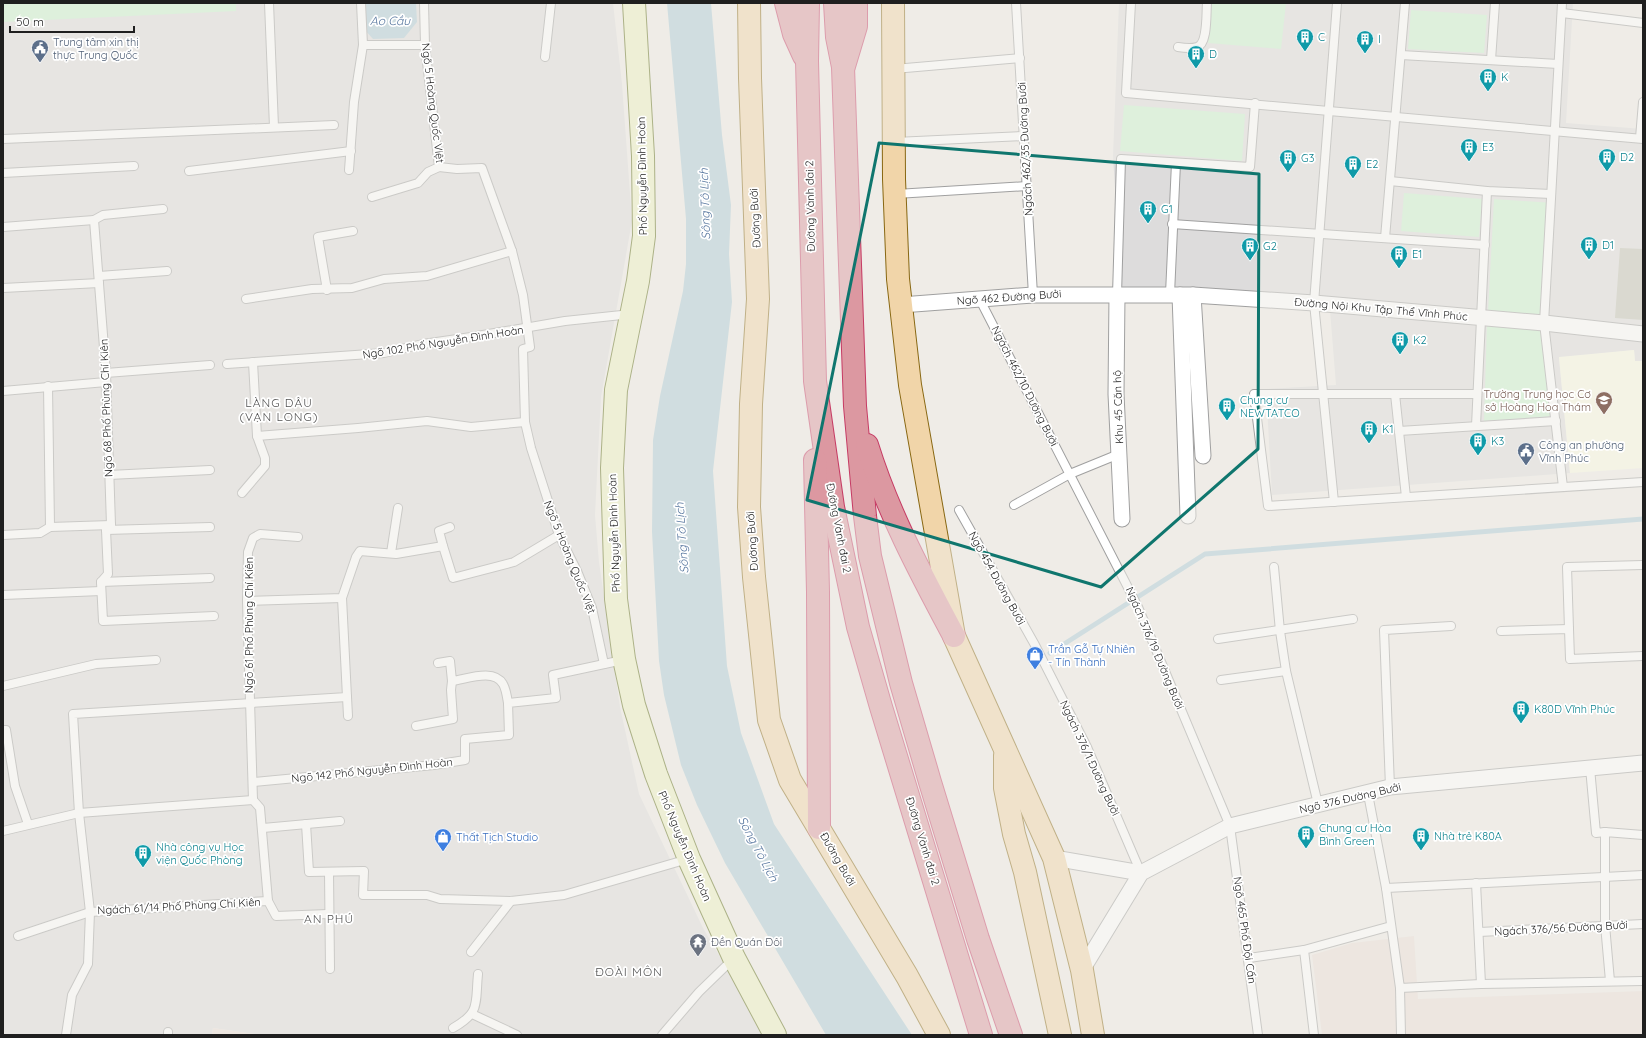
<svg xmlns="http://www.w3.org/2000/svg" width="1646" height="1038" font-family="Quicksand,sans-serif">
<rect width="100%" height="100%" fill="#efece7"/>
<g fill="#dddcdc">
<path d="M3,3H613L622,84L632,221L601,397L595,515L599,562L620,707L639,794L703,928L766,1035H261L213,1028L212,1035H3Z"/>
<path d="M1119,3H1573L1566,123L1643,129V361H1635L1634,350L1559,358L1570,473L1272,495L1266,389L1336,385L1330,310L1122,299L1113,156Z"/>
</g>
<path fill="#fafbe3" d="M1634,350L1635,361H1643V468L1570,473L1559,357Z"/>
<g fill="#ebded8">
<path d="M1414,936L1418,999L1643,991V1035H1322L1312,955L1352,943Z"/>
<path d="M213,1028L261,1035H212Z"/>
</g>
<path fill="#c1c2b3" d="M1620,248L1643,249V320L1615,318Z"/>
<g fill="#c9f3cf">
<path d="M3,3H236V11L3,22Z"/>
<path d="M1212,3H1286L1281,49L1208,43Z"/>
<path d="M1411,10L1487,15L1484,53L1408,49Z"/>
<path d="M1124,105L1245,114L1242,161L1120,151Z"/>
<path d="M1404,193L1482,199L1479,237L1401,231Z"/>
<path d="M1494,199L1554,203L1547,316L1488,312Z"/>
<path d="M1487,323L1549,329L1554,416L1484,421Z"/>
</g>
<g fill="#accbd7">
<path d="M364,3H416L417,22L404,38L373,39L365,30Z"/>
<path d="M667,3H711L722,135L731,205L729,254L732,302L713,471L727,666L741,733L774,824L912,1035H826L725,863L697,805L681,765L664,695L659,661L652,532L653,440L660,396L683,291L686,264V219Z"/>
</g>
<g fill="none" stroke-linecap="round" stroke-linejoin="round">
<path stroke="#accbd7" stroke-width="5" d="M1050,653L1205,554L1643,519"/>
<g stroke="#a0a0a0" stroke-width="10">
<g id="lane">
<path d="M269,3L274,127"/>
<path d="M361,3L363,45"/>
<path d="M424,3L425,45L439,167L457,169L482,168L512,251L523,295L530,347L523,349L525,422L531,448L559,535L577,571L592,608L604,664"/>
<path d="M1016,3L1033,295"/>
<path d="M1131,3L1126,93L1643,139"/>
<path d="M1562,3L1544,323L1563,487"/>
<path d="M1562,13L1643,23"/>
<path d="M1178,47C1184,48 1191,49 1197,47C1208,44 1206,14 1207,3"/>
<path d="M1401,55L1558,64"/>
<path d="M545,57L551,3"/>
<path d="M1491,60L1495,3"/>
<path d="M894,69L1020,58"/>
<path d="M1640,138L1643,102"/>
<path d="M3,139L334,125"/>
<path d="M895,142L1024,136"/>
<path d="M349,170L354,102L363,45H425"/>
<path d="M189,171L351,151"/>
<path d="M3,173L134,166"/>
<path d="M1390,181L1487,191L1551,194"/>
<path d="M896,194L1027,186"/>
<path d="M372,197L418,183L428,172L439,167"/>
<path d="M94,220L106,373L111,525L106,530L108,574L101,582L103,621L214,616"/>
<path d="M1172,224L1485,245"/>
<path d="M3,227L94,220L103,215L163,209"/>
<path d="M1385,238L1405,3"/>
<path d="M99,276L167,271"/>
<path d="M3,288L99,283"/>
<path d="M327,290L318,237L353,231"/>
<path d="M1170,294L1176,163"/>
<path d="M1117,295L1121,159L1250,167L1255,103"/>
<path d="M979,298L1138,607L1230,826L1258,1035"/>
<path d="M246,299L312,289L352,288L384,279L427,276L512,251"/>
<path d="M227,364L384,353L423,344L471,337L565,321L631,314"/>
<path d="M106,373L210,365"/>
<path d="M48,386L50,527"/>
<path d="M3,391L106,382"/>
<path d="M1395,394L1406,497"/>
<path d="M1477,394H1254L1268,506L1643,482"/>
<path d="M1476,426L1487,191"/>
<path d="M1399,431L1556,421"/>
<path d="M257,436L358,428L427,421L471,427L525,422"/>
<path d="M109,475L210,470"/>
<path d="M242,493L265,466V458L257,436L253,362"/>
<path d="M1334,502L1314,303L1337,3"/>
<path d="M1014,505L1070,474L1119,454"/>
<path d="M959,510L1035,645L1087,747L1141,873"/>
<path d="M106,530L210,527"/>
<path d="M3,535L40,533L50,527L111,525"/>
<path d="M443,546L439,531L450,527"/>
<path d="M391,553L398,508"/>
<path d="M1274,567L1280,631L1286,671L1318,804"/>
<path d="M101,582L210,578"/>
<path d="M3,595L101,591"/>
<path d="M247,601L342,598L356,557L360,551L396,554L443,546L453,578L514,562L559,535"/>
<path d="M1569,629L1567,567L1643,565"/>
<path d="M1501,631L1569,629L1570,659L1643,656"/>
<path d="M1218,639L1353,619"/>
<path d="M438,663L450,661L452,681C467,679 494,668 503,684C506,689 507,697 508,703"/>
<path d="M1221,680L1286,671"/>
<path d="M3,686L96,664L156,660"/>
<path d="M347,697L348,716"/>
<path d="M416,726L453,719L451,690L452,681"/>
<path d="M3,730H6L15,786L28,824"/>
<path d="M1590,768L1596,833L1605,832"/>
<path d="M253,782L434,765L465,760V739L509,735L508,703L556,698L553,675L623,660"/>
<path d="M1390,787L1384,630L1451,626"/>
<path d="M1368,794L1386,888L1400,988L1481,984L1643,981"/>
<path d="M253,800L247,601L248,552L253,538L260,534L298,537"/>
<path d="M253,800L260,808L268,901L276,916L328,914"/>
<path d="M306,824L309,872L364,871L363,895H427L440,899L511,901L564,895L688,859"/>
<path d="M263,828L340,821"/>
<path d="M3,831L79,813L253,800"/>
<path d="M329,872L330,969"/>
<path d="M1476,883L1481,984"/>
<path d="M1386,888L1643,875"/>
<path d="M1479,932L1643,924"/>
<path d="M18,936L90,912L268,901"/>
<path d="M471,952L511,901"/>
<path d="M1249,958L1304,950"/>
<path d="M1610,981L1605,925V832L1643,835"/>
<path d="M1400,988L1401,1035"/>
<path d="M472,1014L517,1035"/>
<path d="M453,1028C481,1012 475,1004 478,974"/>
<path d="M66,1035L72,995L88,964L90,912L79,813L73,714L347,697L342,598"/>
<path d="M168,1035V1032"/>
<path d="M662,1035L699,992L733,959"/>
<path d="M1314,1035L1304,950L1391,926"/>
</g>
</g>
<g stroke="#a0a0a0" stroke-width="17">
<g id="street">
<path d="M1117,295L1116,394L1122,519"/>
<path d="M1180,295L1188,516"/>
<path d="M1193,295L1203,456"/>
<path d="M901,305L1033,295H1193L1314,303L1544,323L1643,334"/>
<path d="M1054,858L1141,873"/>
<path d="M1082,970L1141,873L1230,826L1390,787L1643,763"/>
</g>
</g>
<g stroke="#5c6a12" stroke-width="24">
<path id="secondary" d="M634,3L643,156L644,236L638,281L616,390L612,468L616,599L624,659L634,705L656,774L689,859L734,958L775,1035"/>
</g>
<g stroke="#886712" stroke-width="24">
<g id="primary">
<path d="M749,3L750,78L758,299L751,404L749,507L754,577L769,720L790,780L907,976L939,1035"/>
<path d="M893,3L894,179L898,279L910,385L954,636L1054,858L1082,970L1093,1035"/>
<path d="M1005,756V788L1014,834L1025,872L1060,1035"/>
</g>
</g>
<g stroke="#c63b64" stroke-width="24">
<g id="highway">
<path d="M786,3L794,34L804,56"/>
<path d="M808,3L807,61L815,381L833,507L858,627L881,707L981,1035"/>
<path d="M835,3L837,37L843,67L855,406L865,516L870,556L901,683L930,782L978,939L1011,1035"/>
<path d="M844,66L856,26V3"/>
<path d="M867,445C888,513 921,574 954,636"/>
<path d="M815,460L818,592L819,828"/>
</g>
</g>
<use href="#lane" stroke="#fff" stroke-width="8"/>
<use href="#street" stroke="#fff" stroke-width="15"/>
<use href="#secondary" stroke="#edf2c1" stroke-width="22"/>
<use href="#primary" stroke="#f1d5a9" stroke-width="22"/>
<use href="#highway" stroke="#dc98a1" stroke-width="22"/>
</g>
<path d="M0 0H1646V1038H0ZM879,143L1259,174L1258,449L1101,587L807,500Z" fill="#efece7" fill-opacity=".55" fill-rule="evenodd"/>
<path fill="none" stroke="#0f766e" stroke-width="3" stroke-linejoin="round" d="M879,143L1259,174L1258,449L1101,587L807,500Z"/>
<defs>
<g id="building-pin" transform="scale(0.9)"><path d="M0 17L-7.5 6A9.5 9.5 0 1 1 7.5 6Z" fill="#0f9aa8" stroke="#fff"/><path d="M-4-6H4V6H1V3H-1V6H-4ZM-2.5-4.3h1.7v1.8h-1.7ZM.8-4.3h1.7v1.8H.8ZM-2.5-1h1.7V.8h-1.7ZM.8-1h1.7V.8H.8Z" fill="#fff"/></g>
<g id="civic-pin" transform="scale(0.9)"><path d="M0 17L-7.5 6A9.5 9.5 0 1 1 7.5 6Z" fill="#5c6f8a" stroke="#fff"/><path d="M-.6-6.5H3V-4.5H.6V-3L4-1V1h2V6H-6V1h2V-1L-.6-3ZM-1.2 2.5V6h2.4V2.5Z" fill="#fff"/></g>
<g id="school-pin" transform="scale(0.9)"><path d="M0 17L-7.5 6A9.5 9.5 0 1 1 7.5 6Z" fill="#8d6e63" stroke="#fff"/><path d="M0-5L7-2L0 1L-7-2ZM-4 1L0 2.5L4 1V4Q0 6-4 4Z" fill="#fff"/></g>
<g id="shop-pin" transform="scale(0.9)"><path d="M0 17L-7.5 6A9.5 9.5 0 1 1 7.5 6Z" fill="#3f7fe0" stroke="#fff"/><path d="M-5-2.5h2.3a2.7 3.5 0 0 1 5.4 0H5L5.5 6h-11ZM-1.5-2.5h3a1.5 2.3 0 0 0-3 0Z" fill="#fff"/></g>
<g id="temple-pin" transform="scale(0.9)"><path d="M0 17L-7.5 6A9.5 9.5 0 1 1 7.5 6Z" fill="#6b7280" stroke="#fff"/><path d="M0-6L5-2H3V0L6.5 2.5H4V6H1.5V3h-3V6H-4V2.5H-6.5L-3 0V-2H-5Z" fill="#fff"/></g>
</defs>
<g fill-rule="evenodd">
<use href="#building-pin" x="1305" y="37"/>
<use href="#building-pin" x="1365" y="39"/>
<use href="#civic-pin" x="40" y="48"/>
<use href="#building-pin" x="1196" y="54"/>
<use href="#building-pin" x="1488" y="77"/>
<use href="#building-pin" x="1469" y="147"/>
<use href="#building-pin" x="1607" y="157"/>
<use href="#building-pin" x="1288" y="158"/>
<use href="#building-pin" x="1353" y="164"/>
<use href="#building-pin" x="1148" y="209"/>
<use href="#building-pin" x="1589" y="245"/>
<use href="#building-pin" x="1250" y="246"/>
<use href="#building-pin" x="1399" y="254"/>
<use href="#building-pin" x="1400" y="340"/>
<use href="#school-pin" x="1604" y="400"/>
<use href="#building-pin" x="1227" y="406"/>
<use href="#building-pin" x="1369" y="429"/>
<use href="#building-pin" x="1478" y="441"/>
<use href="#civic-pin" x="1526" y="451"/>
<use href="#shop-pin" x="1035" y="655"/>
<use href="#building-pin" x="1521" y="709"/>
<use href="#building-pin" x="1306" y="834"/>
<use href="#building-pin" x="1421" y="836"/>
<use href="#shop-pin" x="443" y="837"/>
<use href="#building-pin" x="143" y="853"/>
<use href="#temple-pin" x="698" y="942"/>
</g>
<g text-anchor="middle" stroke-width="3.5" stroke-linejoin="round" paint-order="stroke">
<g font-size="11" fill="#0d838f" stroke="#fff" text-anchor="start">
<text x="1318" y="41">C</text>
<text x="1378" y="43">I</text>
<text x="1209" y="58">D</text>
<text x="1501" y="81">K</text>
<text x="1482" y="151">E3</text>
<text x="1620" y="161">D2</text>
<text x="1301" y="162">G3</text>
<text x="1366" y="168">E2</text>
<text x="1161" y="213">G1</text>
<text x="1602" y="249">D1</text>
<text x="1263" y="250">G2</text>
<text x="1412" y="258">E1</text>
<text x="1413" y="344">K2</text>
<text x="1240" y="404">Chung cư<tspan x="1240" dy="13">NEWTATCO</tspan></text>
<text x="1382" y="433">K1</text>
<text x="1491" y="445">K3</text>
<text x="1534" y="713">K80D Vĩnh Phúc</text>
<text x="1319" y="832">Chung cư Hòa<tspan x="1319" dy="13">Bình Green</tspan></text>
<text x="1434" y="840">Nhà trẻ K80A</text>
<text x="156" y="851">Nhà công vụ Học<tspan x="156" dy="13">viện Quốc Phòng</tspan></text>
</g>
<g font-size="11" fill="#4e5e75" stroke="#fff" text-anchor="start">
<text x="53" y="46">Trung tâm xin thị<tspan x="53" dy="13">thực Trung Quốc</tspan></text>
<text x="1539" y="449">Công an phường<tspan x="1539" dy="13">Vĩnh Phúc</tspan></text>
</g>
<g font-size="11" fill="#1f1f1f" stroke="#fff">
<text transform="translate(433 103) rotate(83)" y="4">Ngõ 5 Hoàng Quốc Việt</text>
<text transform="translate(1025 149) rotate(-93)" y="4">Ngách 462/35 Đường Bưởi</text>
<text transform="translate(642 176) rotate(-91)" y="4">Phố Nguyễn Đình Hoàn</text>
<text transform="translate(810 206) rotate(-91)" y="4">Đường Vành đai 2</text>
<text transform="translate(755 218) rotate(-93)" y="4">Đường Bưởi</text>
<text transform="translate(1009 297) rotate(-4)" y="4">Ngõ 462 Đường Bưởi</text>
<text transform="translate(1381 309) rotate(5)" y="4">Đường Nội Khu Tập Thể Vĩnh Phúc</text>
<text transform="translate(443 342) rotate(-9)" y="4">Ngõ 102 Phố Nguyễn Đình Hoàn</text>
<text transform="translate(1025 386) rotate(63)" y="4">Ngách 462/10 Đường Bưởi</text>
<text transform="translate(1118 407) rotate(-92)" y="4">Khu 45 Căn hộ</text>
<text transform="translate(106 408) rotate(-92)" y="4">Ngõ 68 Phố Phùng Chí Kiên</text>
<text transform="translate(839 528) rotate(79)" y="4">Đường Vành đai 2</text>
<text transform="translate(614 533) rotate(-92)" y="4">Phố Nguyễn Đình Hoàn</text>
<text transform="translate(752 541) rotate(-94)" y="4">Đường Bưởi</text>
<text transform="translate(570 557) rotate(68)" y="4">Ngõ 5 Hoàng Quốc Việt</text>
<text transform="translate(997 578) rotate(61)" y="4">Ngõ 454 Đường Bưởi</text>
<text transform="translate(249 625) rotate(-90)" y="4">Ngõ 61 Phố Phùng Chí Kiên</text>
<text transform="translate(1155 648) rotate(67)" y="4">Ngách 376/19 Đường Bưởi</text>
<text transform="translate(1090 758) rotate(65)" y="4">Ngách 376/1 Đường Bưởi</text>
<text transform="translate(372 770) rotate(-6)" y="4">Ngõ 142 Phố Nguyễn Đình Hoàn</text>
<text transform="translate(1350 798) rotate(-13)" y="4">Ngõ 376 Đường Bưởi</text>
<text transform="translate(923 841) rotate(73)" y="4">Đường Vành đai 2</text>
<text transform="translate(685 846) rotate(67)" y="4">Phố Nguyễn Đình Hoàn</text>
<text transform="translate(838 859) rotate(60)" y="4">Đường Bưởi</text>
<text transform="translate(179 906) rotate(-3)" y="4">Ngách 61/14 Phố Phùng Chí Kiên</text>
<text transform="translate(1561 928) rotate(-3)" y="4">Ngách 376/56 Đường Bưởi</text>
<text transform="translate(1245 930) rotate(82)" y="4">Ngõ 465 Phố Đội Cấn</text>
</g>
<g font-size="11" fill="#785e54" stroke="#fff" text-anchor="end">
<text x="1591" y="398">Trường Trung học Cơ<tspan x="1591" dy="13">sở Hoàng Hoa Thám</tspan></text>
</g>
<g font-size="11" fill="#366cbe" stroke="#fff" text-anchor="start">
<text x="1048" y="653">Trần Gỗ Tự Nhiên<tspan x="1048" dy="13">- Tín Thành</tspan></text>
<text x="456" y="841">Thất Tịch Studio</text>
</g>
<g font-size="11" fill="#5b616d" stroke="#fff" text-anchor="start">
<text x="711" y="946">Đền Quán Đôi</text>
</g>
<g font-size="12" font-style="italic" fill="#54749d" stroke="#fff">
<text x="390" y="25">Ao Cầu</text>
<text transform="translate(705 204) rotate(-92)" y="4">Sông Tô Lịch</text>
<text transform="translate(682 538) rotate(-94)" y="4">Sông Tô Lịch</text>
<text transform="translate(758 849) rotate(62)" y="4">Sông Tô Lịch</text>
</g>
<g font-size="12" letter-spacing="1" fill="#525252" stroke="#fff">
<text x="279" y="407">LÀNG DÂU<tspan x="279" dy="14">(VẠN LONG)</tspan></text>
<text x="329" y="923">AN PHÚ</text>
<text x="629" y="976">ĐOÀI MÔN</text>
</g>
</g>
<rect width="1646" height="1038" fill="none" stroke="#1f1f1f" stroke-width="8"/>
<path d="M10 26v6h124v-6" fill="none" stroke="#1f1f1f" stroke-width="2"/>
<text x="16" y="26" font-size="12" fill="#1f1f1f" stroke="#ffffff" stroke-width="3" paint-order="stroke">50 m</text>
</svg>
